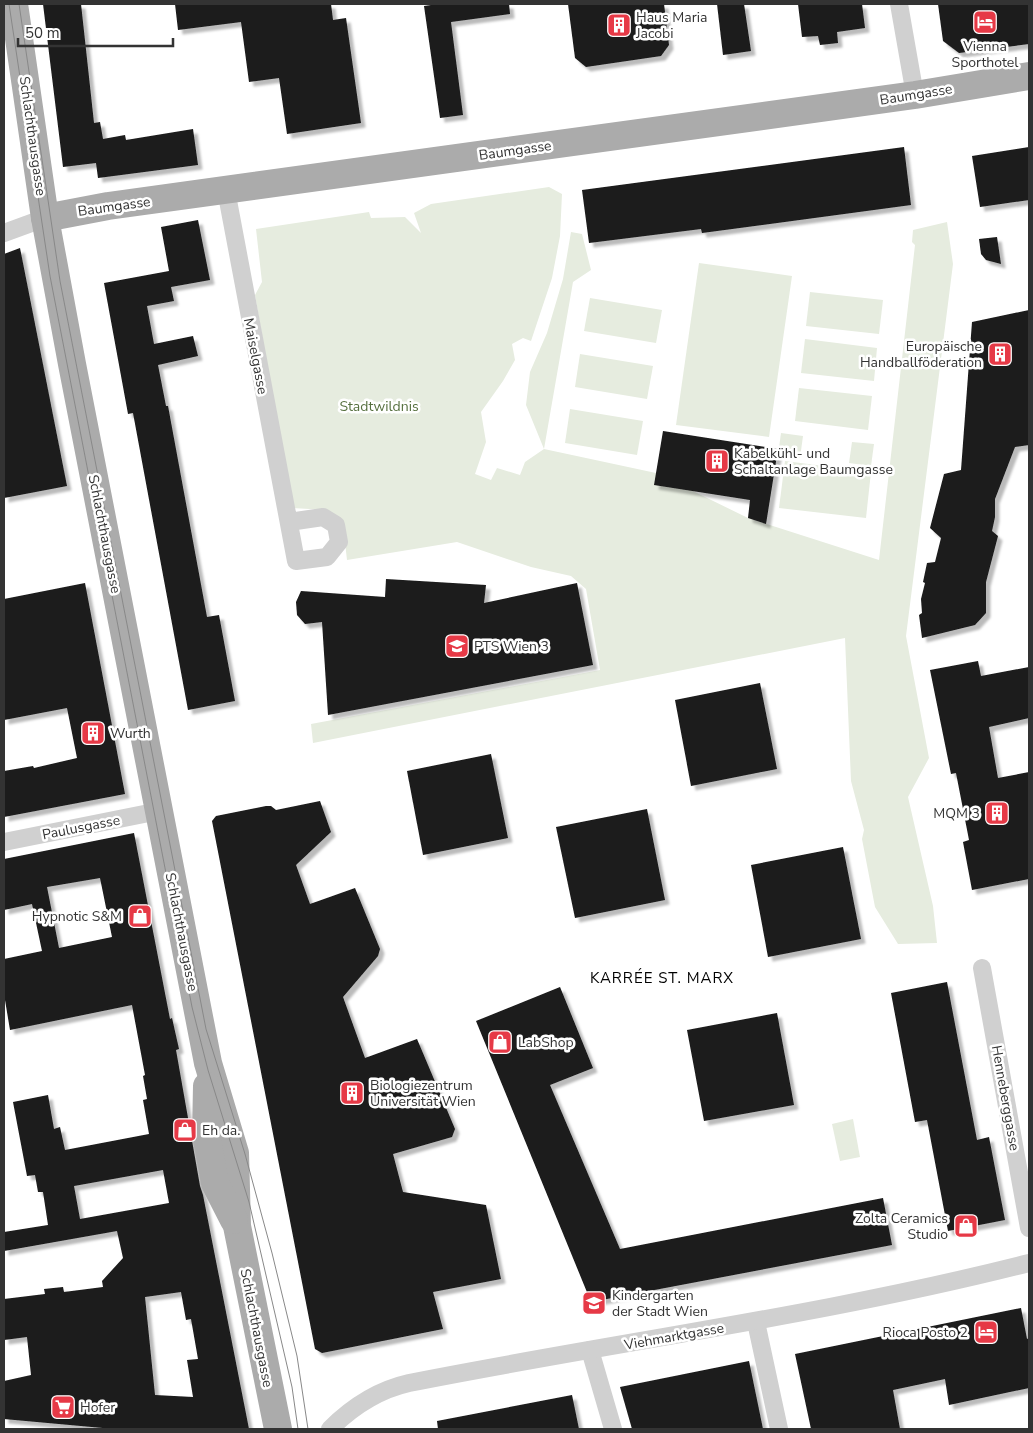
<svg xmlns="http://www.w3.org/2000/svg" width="1033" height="1433" font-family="'Nunito Sans',sans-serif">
<defs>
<filter id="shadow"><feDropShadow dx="4.5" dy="4.5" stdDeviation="1" flood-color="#0004"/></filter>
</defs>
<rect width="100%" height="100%" fill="#fff"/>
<g fill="#e6ecdf">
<path d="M549,187L562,194L560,236L552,278L531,341L523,338L512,344L515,360L503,381L481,412L486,442L475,474L491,480L497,468L520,475L525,462L544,449L526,405L530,372L547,333L563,279L571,232L582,234L591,270L573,282L544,449L656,473L748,518L879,560L915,245L912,242L913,230L947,222L953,264L906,636L929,758L908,797L933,906L937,943L898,944L875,907L862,839L864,830L851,781L845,638L313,743L311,724L600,670L586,589L571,576L531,567L457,542L347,560L343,525L327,510L292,508L255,295L262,282L256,229L369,212L371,218L405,217L421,233L414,213L431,204Z"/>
<path d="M699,263L792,276L769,437L676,425Z"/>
<path d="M810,292L883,300L879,334L806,326Z"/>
<path d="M590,298L662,310L656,343L584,331Z"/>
<path d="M805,339L877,348L874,381L801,373Z"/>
<path d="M580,354L653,366L647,399L575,387Z"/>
<path d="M799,388L872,396L868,430L795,421Z"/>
<path d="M570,409L643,421L637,455L565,443Z"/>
<path d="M781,433L803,436L800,458L778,455Z"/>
<path d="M852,442L874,444L871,466L849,463Z"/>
<path d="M785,461L871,472L866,518L779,508Z"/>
<path d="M853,1119L860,1157L840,1161L832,1124Z"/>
</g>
<g fill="#1a1a1a" fill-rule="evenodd" filter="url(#shadow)">
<path d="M43,4H81L94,123L100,122L103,139L125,135L126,140L193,129L198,165L98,178L96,163L63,167Z"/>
<path d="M175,4H331L333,20L346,18L361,123L287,134L279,78L249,82L241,22L178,30Z"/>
<path d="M438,4H509L510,14L451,22L463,115L440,118L424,6Z"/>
<path d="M568,4H664L669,45L661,56L586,67L575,58Z"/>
<path d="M717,4H744L751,51L723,55Z"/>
<path d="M798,4H862L865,28L837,32L838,43L820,45L818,36L802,37Z"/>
<path d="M938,4H1029V44L959,53L943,41Z"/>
<path d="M904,147L911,205L702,233L701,229L589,243L582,190Z"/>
<path d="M1029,147V200L980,207L972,156Z"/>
<path d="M198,220L210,280L171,287L174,301L147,306L154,344L193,336L198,356L158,365L166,406H168L207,617L219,615L235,701L188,710L133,413L128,414L104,283L169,271L161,227Z"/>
<path d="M997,237L1001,264L986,260L981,254L979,239Z"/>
<path d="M20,248L67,486L4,498V254Z"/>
<path d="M1029,310V445L1015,447L995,499V517L992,531L998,536L986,582V613L975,625L922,638L919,615L922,613L921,599L925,583L923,582L927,563L935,562L941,538L930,528L944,474L961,470L972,322Z"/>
<path d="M663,431L778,449L766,524L748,518L750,500L654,485Z"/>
<path d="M386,579L486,585L484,603L577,583L593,665L328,715L322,622L305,624L297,615L296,602L301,591L385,597Z"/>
<path d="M85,583L125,794L4,817V771L33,766L34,768L77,758L67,708L4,720V599Z"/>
<path d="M978,661L981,676L1029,667V718L989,727L998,778L1029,772V879L972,890L963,842L969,840L956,773L951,774L930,670Z"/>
<path d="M760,683L777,769L691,786L675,700Z"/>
<path d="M491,754L508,838L423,855L407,771Z"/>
<path d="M320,801L331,832L296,865L310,904L355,888L380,949L378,956L343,997L365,1058L417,1039L455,1129L452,1137L393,1154L403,1192L486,1205L501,1279L433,1292L443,1329L322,1353L315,1349L212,821L216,816L266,806H271L276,810Z"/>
<path d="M647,809L665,900L575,918L556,827Z"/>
<path d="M134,833L170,1019L172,1018L179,1049L176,1050L200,1186L203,1195L249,1429H114L4,1419V1381L31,1375L27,1337L4,1340V1299L45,1294L44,1289L63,1287L64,1292L103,1287L102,1281L123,1258L117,1231L4,1251V1232L48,1225L43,1192H38L35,1175L27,1176L13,1102L48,1095L54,1129L60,1127L65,1150L149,1134L143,1100L147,1099L143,1076L145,1075L132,1005L10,1030L4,994V959L42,951L32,904L4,910V859ZM100,878L112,937L59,948L47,887ZM163,1170L169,1203L80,1219L74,1186ZM181,1292L186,1320L191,1319L198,1359L187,1360L193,1397L155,1395L145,1297Z"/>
<path d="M843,847L861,939L768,957L751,865Z"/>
<path d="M947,982L977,1140L989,1137L1005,1220L948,1231L927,1120L915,1122L891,993Z"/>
<path d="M560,987L593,1068L550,1085L620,1249L883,1198L892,1245L591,1302L476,1021Z"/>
<path d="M777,1013L794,1105L704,1121L687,1030Z"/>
<path d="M1021,1308L1027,1339L1029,1338V1388L949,1405L945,1379L893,1390L900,1429H811L795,1354Z"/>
<path d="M749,1361L763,1429H632L620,1387Z"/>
<path d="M572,1395L579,1429H438L437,1421Z"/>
</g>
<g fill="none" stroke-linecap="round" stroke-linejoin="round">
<g stroke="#d0d0d0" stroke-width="18">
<path d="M899,4L915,95"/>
<path d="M226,190L296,561L327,557L339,542L336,525L323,517L289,522"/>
<path d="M4,233L45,218"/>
<path d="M4,842L159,811"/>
<path d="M982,968L1029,1228"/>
<path d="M756,1322L779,1429"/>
<path d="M590,1350L613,1429"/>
<path d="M330,1429C353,1406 378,1390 409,1383C616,1342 825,1315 1029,1263"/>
</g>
<g stroke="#ababab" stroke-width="28">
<path d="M14,4L45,218L72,364L208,1063L235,1153L237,1226L278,1429"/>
<path d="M45,218L108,206L915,95L1029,76"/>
<path d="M207,1086L206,1134L215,1183L234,1220"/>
</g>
<g stroke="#888" stroke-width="1">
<path d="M9,4L50,276L192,1007L208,1070L249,1202L292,1387L298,1429"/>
<path d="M19,4L60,281L206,1029L245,1154L272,1253L297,1356L308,1429"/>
</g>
</g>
<defs>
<g id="hotel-square" transform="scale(1.25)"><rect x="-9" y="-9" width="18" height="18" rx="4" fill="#e63946" stroke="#fff"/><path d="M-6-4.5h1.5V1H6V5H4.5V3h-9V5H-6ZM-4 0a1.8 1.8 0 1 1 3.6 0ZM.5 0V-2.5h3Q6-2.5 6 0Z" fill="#fff"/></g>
<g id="building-square" transform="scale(1.25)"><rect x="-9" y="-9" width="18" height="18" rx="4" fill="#e63946" stroke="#fff"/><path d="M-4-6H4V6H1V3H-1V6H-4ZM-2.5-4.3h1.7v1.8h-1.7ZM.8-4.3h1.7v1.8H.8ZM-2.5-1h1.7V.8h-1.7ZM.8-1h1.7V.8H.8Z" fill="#fff"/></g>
<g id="school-square" transform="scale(1.25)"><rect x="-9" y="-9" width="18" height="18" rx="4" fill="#e63946" stroke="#fff"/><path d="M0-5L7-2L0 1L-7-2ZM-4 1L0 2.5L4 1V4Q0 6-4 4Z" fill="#fff"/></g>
<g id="shop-square" transform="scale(1.25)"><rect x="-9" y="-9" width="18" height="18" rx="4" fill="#e63946" stroke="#fff"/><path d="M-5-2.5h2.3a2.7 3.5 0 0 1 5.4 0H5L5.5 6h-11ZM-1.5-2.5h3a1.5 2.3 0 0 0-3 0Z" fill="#fff"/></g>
<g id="supermarket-square" transform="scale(1.25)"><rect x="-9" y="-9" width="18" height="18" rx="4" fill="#e63946" stroke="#fff"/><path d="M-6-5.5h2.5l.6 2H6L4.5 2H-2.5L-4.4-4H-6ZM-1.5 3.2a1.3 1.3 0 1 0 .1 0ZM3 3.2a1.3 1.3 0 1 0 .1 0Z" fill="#fff"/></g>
</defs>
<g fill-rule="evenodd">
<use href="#hotel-square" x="985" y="22"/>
<use href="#building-square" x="619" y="25"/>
<use href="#building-square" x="1000" y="354"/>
<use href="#building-square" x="717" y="461"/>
<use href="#school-square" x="457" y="646"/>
<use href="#building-square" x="93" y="733"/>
<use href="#building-square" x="997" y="813"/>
<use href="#shop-square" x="140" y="916"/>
<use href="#shop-square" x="500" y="1042"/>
<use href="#building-square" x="352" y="1093"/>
<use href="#shop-square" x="185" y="1130"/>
<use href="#shop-square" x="966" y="1226"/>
<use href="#school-square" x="594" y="1303"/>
<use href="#hotel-square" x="986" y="1332"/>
<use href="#supermarket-square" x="63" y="1407"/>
</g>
<g text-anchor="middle" stroke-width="5" stroke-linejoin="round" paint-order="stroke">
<g font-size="14" fill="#333" stroke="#fff" text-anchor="start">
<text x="636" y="22">Haus Maria<tspan x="636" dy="16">Jacobi</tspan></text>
<text x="985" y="51" text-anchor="middle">Vienna<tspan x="985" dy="16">Sporthotel</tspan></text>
<text x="982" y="351" text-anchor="end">Europäische<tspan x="982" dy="16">Handballföderation</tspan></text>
<text x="734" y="458">Kabelkühl- und<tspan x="734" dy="16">Schaltanlage Baumgasse</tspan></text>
<text x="474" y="651">PTS Wien 3</text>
<text x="110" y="738">Wurth</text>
<text x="980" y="818" text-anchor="end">MQM 3</text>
<text x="122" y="921" text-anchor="end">Hypnotic S&amp;M</text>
<text x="518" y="1047">LabShop</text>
<text x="370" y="1090">Biologiezentrum<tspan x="370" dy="16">Universität Wien</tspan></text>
<text x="202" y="1135">Eh da.</text>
<text x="948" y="1223" text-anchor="end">Zolta Ceramics<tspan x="948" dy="16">Studio</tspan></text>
<text x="612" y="1300">Kindergarten<tspan x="612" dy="16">der Stadt Wien</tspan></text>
<text x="968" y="1337" text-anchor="end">Rioca Posto 2</text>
<text x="80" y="1412">Hofer</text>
</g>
<g font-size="14" fill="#333" stroke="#fff">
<text transform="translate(916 94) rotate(-9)" y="5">Baumgasse</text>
<text transform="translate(33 136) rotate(82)" y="5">Schlachthausgasse</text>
<text transform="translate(515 150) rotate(-8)" y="5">Baumgasse</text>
<text transform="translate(114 206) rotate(-8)" y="5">Baumgasse</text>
<text transform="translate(256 356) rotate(79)" y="5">Maiselgasse</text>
<text transform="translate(105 534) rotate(79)" y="5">Schlachthausgasse</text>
<text transform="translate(81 827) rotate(-11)" y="5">Paulusgasse</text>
<text transform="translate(182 932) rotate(79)" y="5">Schlachthausgasse</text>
<text transform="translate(1006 1098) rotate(80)" y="5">Henneberggasse</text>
<text transform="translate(257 1328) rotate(79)" y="5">Schlachthausgasse</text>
<text transform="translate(674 1336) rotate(-10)" y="5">Viehmarktgasse</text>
</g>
<g font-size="14" fill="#56703f" stroke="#fff">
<text x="379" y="411">Stadtwildnis</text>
</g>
<g font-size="15" letter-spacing="1" fill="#000" stroke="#fff">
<text x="662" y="983">KARRÉE ST. MARX</text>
</g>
</g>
<rect width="1033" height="1433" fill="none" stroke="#333333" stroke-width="10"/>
<path d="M18 38v8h155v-8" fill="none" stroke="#333333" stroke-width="2.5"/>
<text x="25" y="38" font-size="15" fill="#333333" stroke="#ffffff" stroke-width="4" paint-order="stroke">50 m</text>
</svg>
